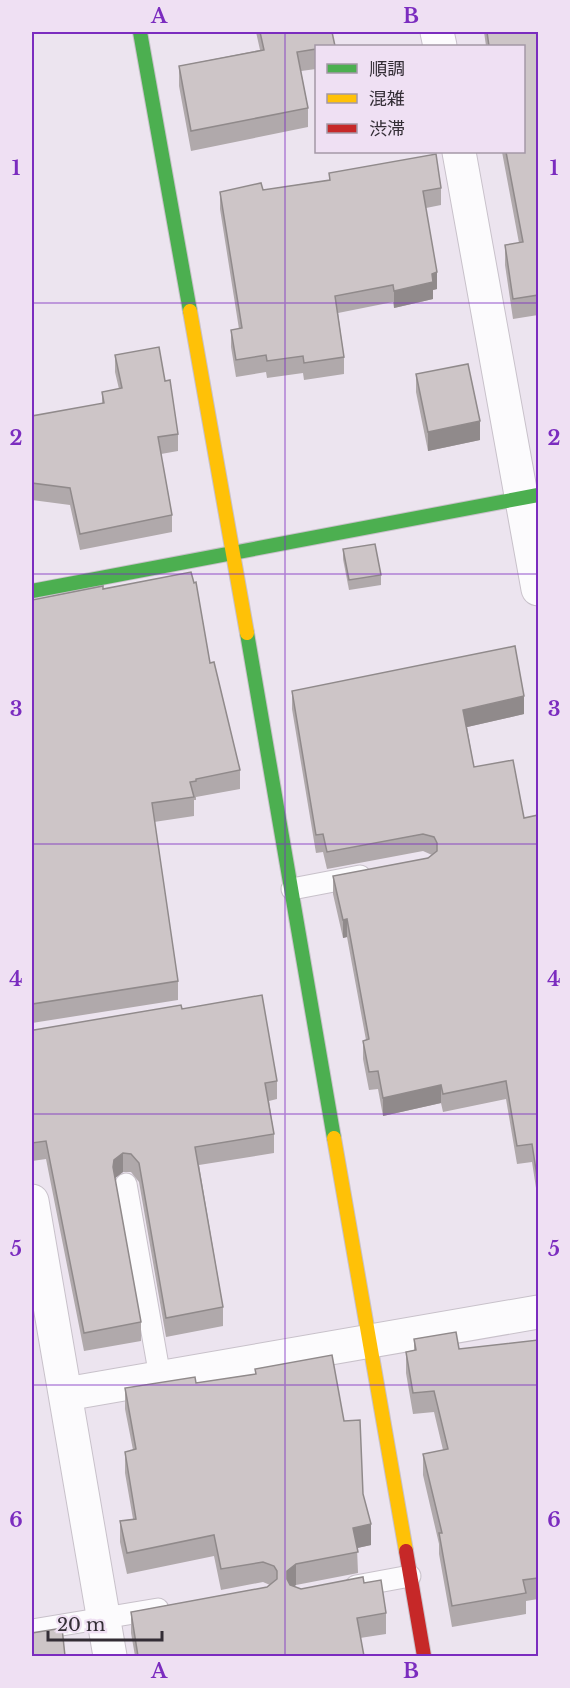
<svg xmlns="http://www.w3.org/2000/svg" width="570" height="1688" font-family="'Libre Baskerville','Noto Sans JP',serif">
<rect width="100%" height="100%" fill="#ece4ef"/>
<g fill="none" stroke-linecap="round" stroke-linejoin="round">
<g stroke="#c8c1ca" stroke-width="23">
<g id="lane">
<path d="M292,889L360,876"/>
<path d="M126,1184L160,1377"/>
<path d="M356,1586L410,1576"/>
<path d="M32,1630L158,1609"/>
</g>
</g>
<g stroke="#c8c1ca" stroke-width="35">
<g id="street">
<path d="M437,32L440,46"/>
<path d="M459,152L538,589"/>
<path d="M32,1201L110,1656"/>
<path d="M66,1394L538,1312"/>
</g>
</g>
<g stroke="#c8c1ca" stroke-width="16">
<g id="fast">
<path d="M140,32L190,311"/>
<path d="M32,591L538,495"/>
<path d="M247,633L334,1138"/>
</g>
</g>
<g stroke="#c8c1ca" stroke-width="16">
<g id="slow">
<path d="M190,311L247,633"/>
<path d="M334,1138L406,1551"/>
</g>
</g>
<g stroke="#c8c1ca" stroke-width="16">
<path id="jam" d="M406,1551L424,1656"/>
</g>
<use href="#lane" stroke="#fcfbfd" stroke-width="21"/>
<use href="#street" stroke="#fcfbfd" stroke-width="33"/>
<use href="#fast" stroke="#4caf50" stroke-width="14"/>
<use href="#slow" stroke="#ffc107" stroke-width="14"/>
<use href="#jam" stroke="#c62828" stroke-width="14"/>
</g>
<g fill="#b0a9ab">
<path d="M256,32H332L316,46V69L301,71L308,108V127L191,151L179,86V66L260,50Z"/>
<path d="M484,32H538V315L513,319L505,265V245L519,243L502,152H524V46H486Z"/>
<path d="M329,173L441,188V205L426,208L437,289L433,290V299L394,308L393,302L338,313L344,357V374L304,380L303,373L267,378L266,372L236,377L231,347V330L239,329L220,209V192L263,190L329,180Z"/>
<path d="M115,355L165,381L178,434V451L161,454L172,515V532L80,550L70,505L32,500V416L102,404V392L119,389L115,372Z"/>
<path d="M416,374L480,440L428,451L416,392Z"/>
<path d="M343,549L381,575V585L349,590L343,559Z"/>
<path d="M103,589L210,663L240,770V789L196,797V800H194V816L154,822L178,981V1000L32,1023V600Z"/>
<path d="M292,691L524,714L467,727L474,767L524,818L538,815V1201L532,1162L517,1164L506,1099L443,1112L441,1103L383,1116L378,1089L369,1090L363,1059V1041L366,1040L347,937L343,938L333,894V876L428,858L432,855L423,851L327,869L323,852L316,853L292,709Z"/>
<path d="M182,1009L277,1081V1099L269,1101L274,1134V1153L199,1165L223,1307V1326L166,1337L139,1182L131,1172H123L115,1178L141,1322V1341L84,1351L46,1159L32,1161V1029L34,1030Z"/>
<path d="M414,1339L459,1349L538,1340V1599L526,1601V1614L452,1627L439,1554V1544L423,1475V1454L443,1450L434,1412L413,1414L406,1373V1352L414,1351Z"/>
<path d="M255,1369L344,1421L363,1494L371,1545L357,1548L358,1573L296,1585L294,1586L301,1589L364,1583L386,1613V1634L360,1638L364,1656H135L131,1633V1612L267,1587L270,1585L263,1582L221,1590L214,1556L127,1574L120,1542V1521L133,1519L125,1473V1452L133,1450L125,1409V1388L196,1383L255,1374Z"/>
</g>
<g fill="#908a8b">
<path d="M437,272V289L433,290V299L394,308V291Z"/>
<path d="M480,421V440L428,451V432Z"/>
<path d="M524,696V714L463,728V710Z"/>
<path d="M347,919V937L343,938V920Z"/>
<path d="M441,1085V1103L383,1116V1098Z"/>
<path d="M123,1153V1172L114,1179L113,1167L114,1160Z"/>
<path d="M371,1524V1545L353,1549V1528Z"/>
<path d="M296,1564V1585L287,1592V1600V1571Z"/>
</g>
<g fill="#cdc5c7" stroke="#908a8b" stroke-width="1.5">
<path d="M260,32H332L335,46H316V49L297,52L308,108L191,131L179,66L264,50Z"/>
<path d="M487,32H538V295L513,299L505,245L523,242L506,152H524V46H489Z"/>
<path d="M436,154L441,188L423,191L437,272L432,274L433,282L394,291L393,285L335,296L344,357L304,363L303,356L267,361L266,355L236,360L231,330L242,328L220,192L261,183L263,190L330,180L329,173Z"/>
<path d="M159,347L165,381L170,380L178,434L158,437L172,515L80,534L70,488L32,483V416L104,403L102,392L122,388L115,355Z"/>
<path d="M468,364L480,421L428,432L416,374Z"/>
<path d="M375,544L381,575L349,580L343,549Z"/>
<path d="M191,572L194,583L196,582L210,663L214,662L240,770L196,779V781L190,782L194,797L152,803L178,981L32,1004V600L103,586V589Z"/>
<path d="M515,646L524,696L463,710L474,767L513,760L524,818L538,815V1183L532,1144L517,1146L506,1081L443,1094L441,1085L383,1098L378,1071L369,1072L363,1041L369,1039L347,919L343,920L333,876L428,858L437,851V843L434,837L423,834L327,852L323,834L316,835L292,691Z"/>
<path d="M262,995L277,1081L265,1083L274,1134L195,1147L223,1307L166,1318L139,1163L131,1154L123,1153L114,1160L113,1167L141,1322L84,1333L46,1141L32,1143V1029L34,1030L181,1005L182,1009Z"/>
<path d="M456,1332L459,1349L538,1340V1578L523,1580L526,1593L452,1606L439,1533H442L423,1454L448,1449L434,1391L413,1393L406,1352L416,1350L414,1339Z"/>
<path d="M332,1355L344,1421L360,1420L363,1494L371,1524L353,1528L358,1552L296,1564L287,1571V1579L290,1585L301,1589L363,1577L364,1583L381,1580L386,1613L357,1618L364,1656H138L131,1612L267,1587L277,1579V1571L274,1566L263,1562L221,1569L214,1535L127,1553L120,1521L136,1519L125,1452L136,1449L125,1388L195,1377L196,1383L256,1374L255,1369Z"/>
<path d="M62,1628L65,1656H32V1633Z"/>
</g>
<path fill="none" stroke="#7b2cbf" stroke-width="1.5" stroke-opacity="0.55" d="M285,32V1656M32,303H538M32,574H538M32,844H538M32,1114H538M32,1385H538"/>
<rect width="570" height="1688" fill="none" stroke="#efe0f3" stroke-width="66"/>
<rect x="315" y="45" width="210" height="108" fill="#efe0f3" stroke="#a498a7" stroke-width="1.5"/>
<rect x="327" y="64" width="30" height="9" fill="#4caf50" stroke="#a498a7" stroke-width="1.5"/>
<text x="369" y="75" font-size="18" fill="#332d35">順調</text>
<rect x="327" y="94" width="30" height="9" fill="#ffc107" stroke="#a498a7" stroke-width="1.5"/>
<text x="369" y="105" font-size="18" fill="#332d35">混雑</text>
<rect x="327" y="124" width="30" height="9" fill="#c62828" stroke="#a498a7" stroke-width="1.5"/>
<text x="369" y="135" font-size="18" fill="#332d35">渋滞</text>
<path d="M48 1631v9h114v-9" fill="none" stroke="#332d35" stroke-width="3"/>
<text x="57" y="1631" font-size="18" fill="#332d35" stroke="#efe0f3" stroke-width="4.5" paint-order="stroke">20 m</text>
<rect x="33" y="33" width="504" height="1622" fill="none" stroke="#7b2cbf" stroke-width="2"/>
<g font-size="20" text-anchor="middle" font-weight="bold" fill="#7b2cbf">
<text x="159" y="23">A</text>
<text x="411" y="23">B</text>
<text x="16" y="175">1</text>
<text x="554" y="175">1</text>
<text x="16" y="445">2</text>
<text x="554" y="445">2</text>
<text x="16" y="716">3</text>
<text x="554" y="716">3</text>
<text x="16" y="986">4</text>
<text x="554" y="986">4</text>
<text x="16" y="1256">5</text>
<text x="554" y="1256">5</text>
<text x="16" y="1527">6</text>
<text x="554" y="1527">6</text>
<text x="159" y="1678">A</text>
<text x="411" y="1678">B</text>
</g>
</svg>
